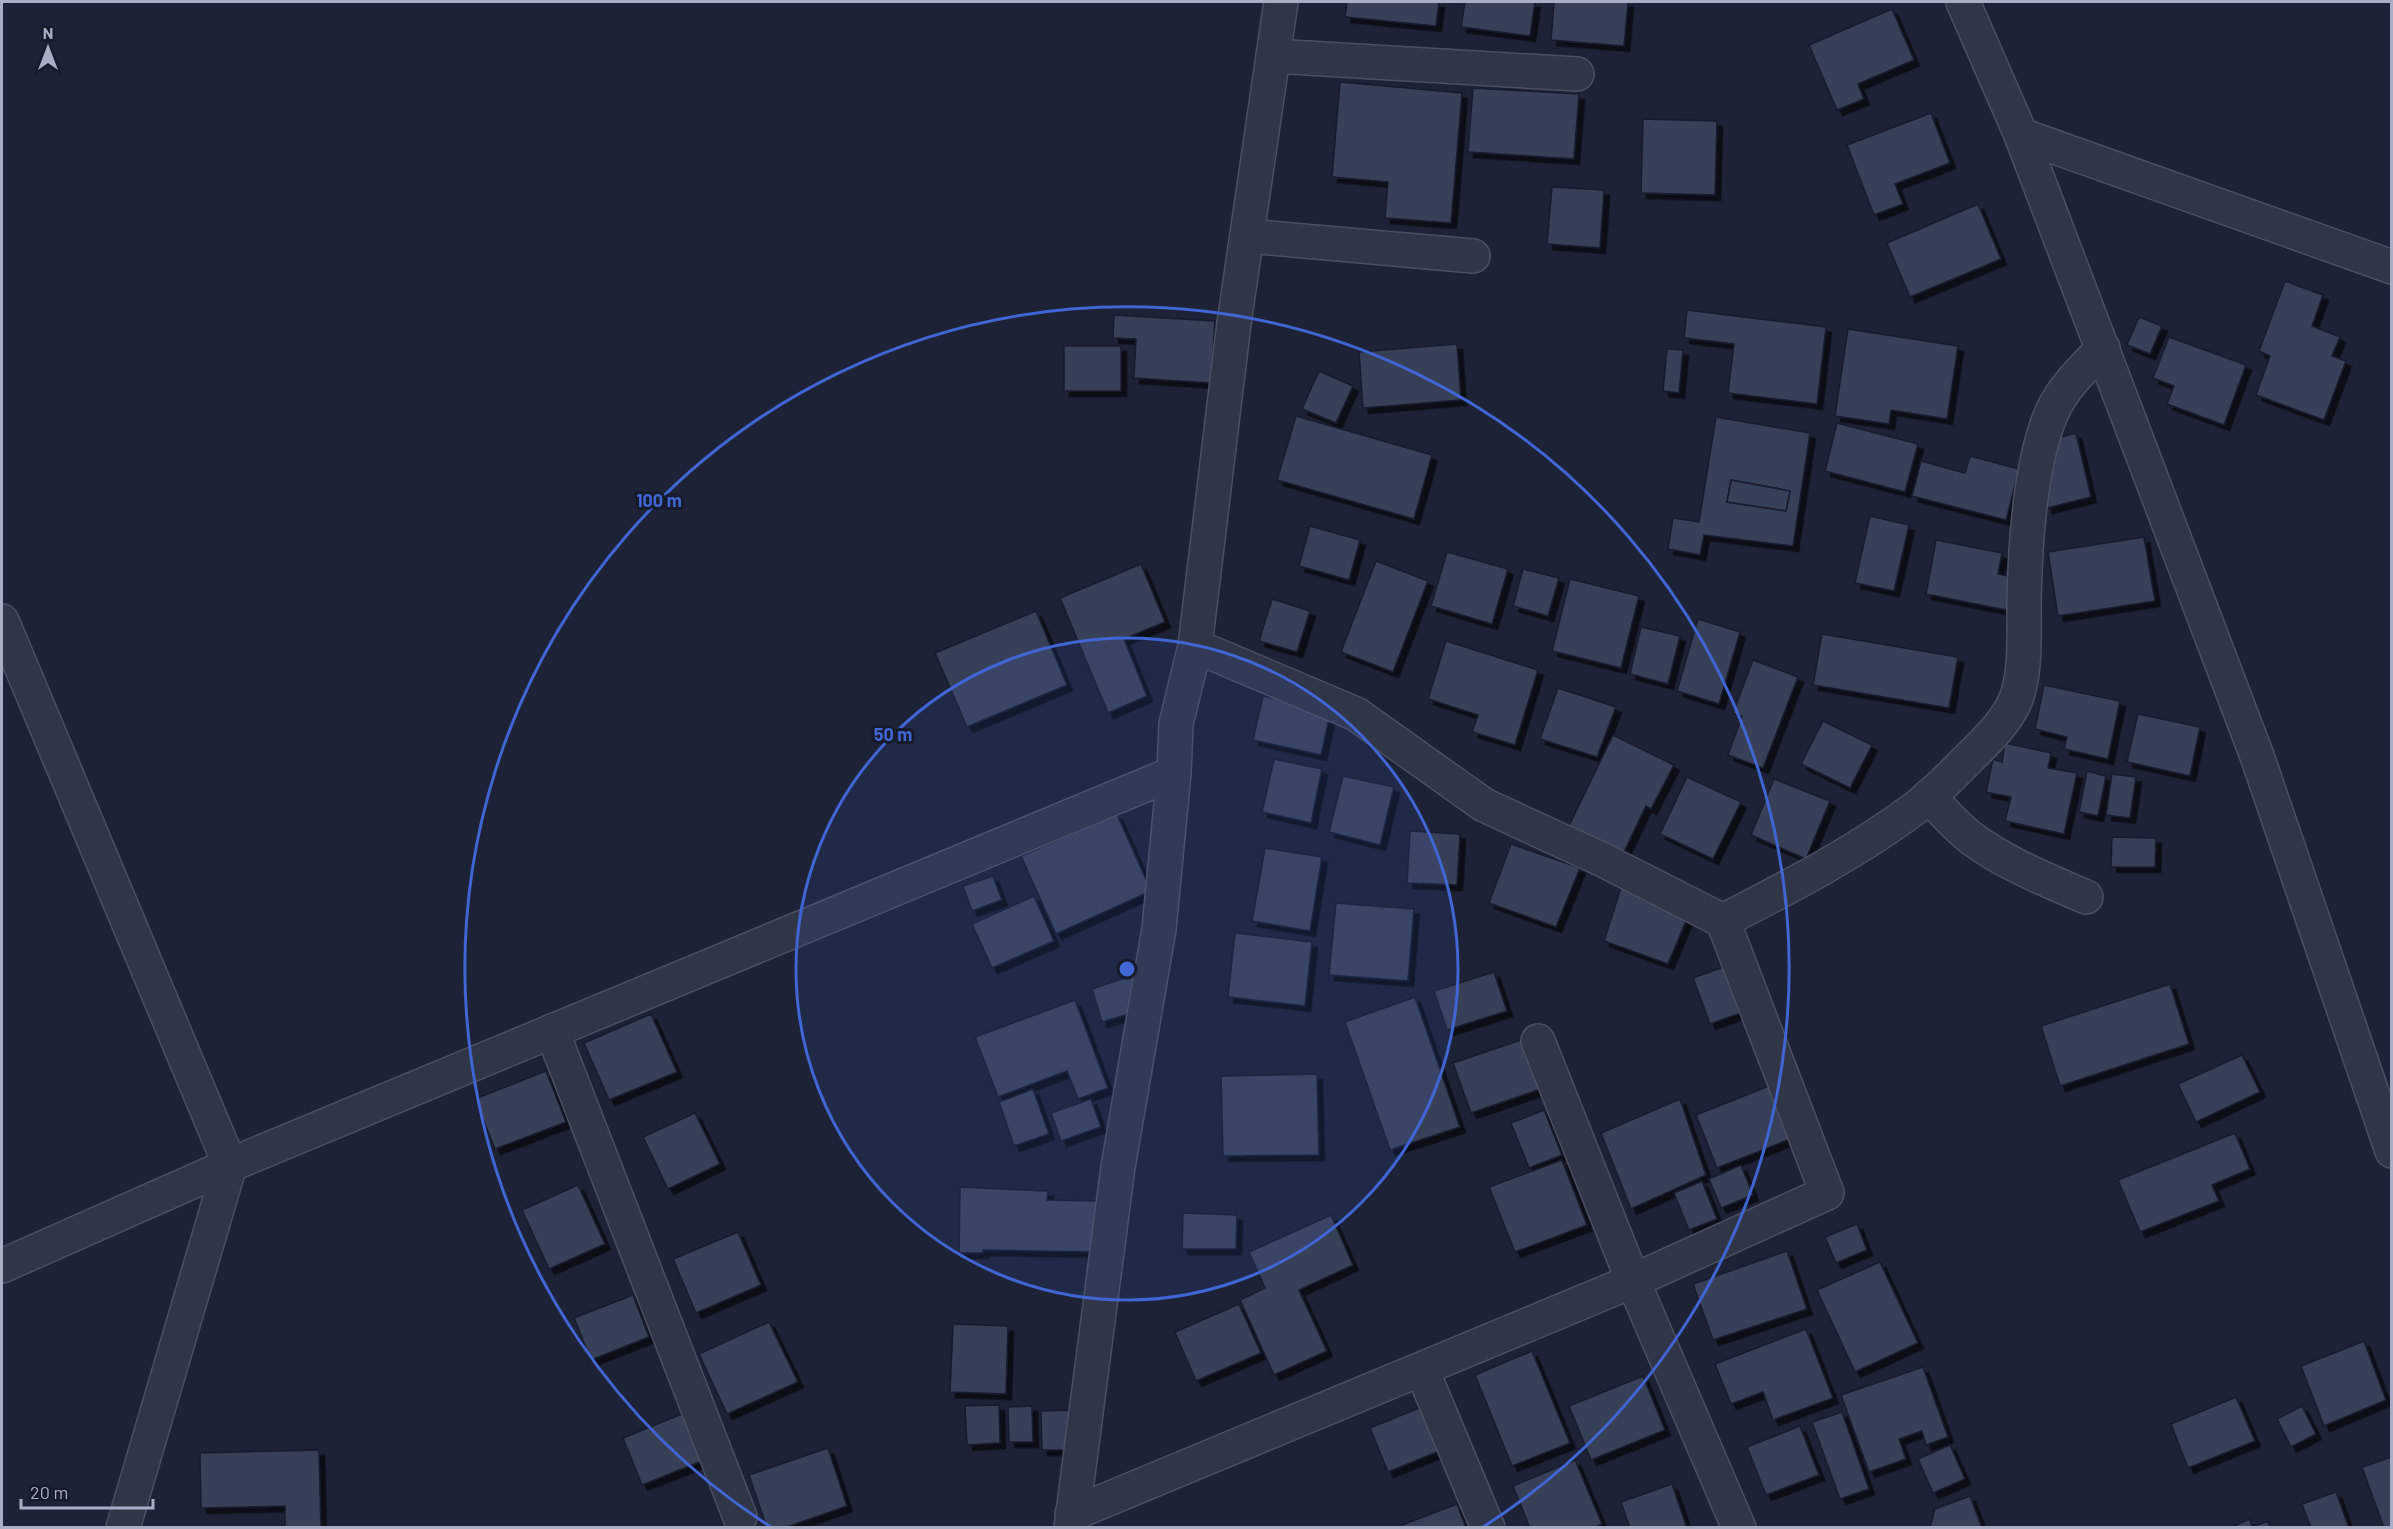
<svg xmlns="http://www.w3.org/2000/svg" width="2393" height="1529" font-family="Barlow,sans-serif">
<defs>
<filter id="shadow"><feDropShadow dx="5.5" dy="5.5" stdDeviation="0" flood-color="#0009"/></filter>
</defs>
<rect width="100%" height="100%" fill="#1d2236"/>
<g fill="#383f58" stroke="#181c2d" stroke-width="1.5" fill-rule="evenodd" filter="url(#shadow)">
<path d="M1347,2H1439L1436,26L1345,17Z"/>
<path d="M1465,2H1535L1530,36L1461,27Z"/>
<path d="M1554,2H1628L1624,46L1551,40Z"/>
<path d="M1892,9L1914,60L1858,84L1864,99L1837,110L1809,45Z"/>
<path d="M1340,82L1462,93L1451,223L1385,218L1388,182L1332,177Z"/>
<path d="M1473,88L1579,94L1574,159L1468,152Z"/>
<path d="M1931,113L1950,163L1895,184L1903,204L1874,215L1847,145Z"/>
<path d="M1643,119L1717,121L1715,195L1641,193Z"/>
<path d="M1552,187L1604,190L1600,248L1547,244Z"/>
<path d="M1978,204L2001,259L1910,297L1887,243Z"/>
<path d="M2285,281L2323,295L2312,326L2340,337L2332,356L2346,361L2324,420L2256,395L2270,356L2259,351Z"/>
<path d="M1687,310L1826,327L1817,404L1728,393L1734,344L1684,338Z"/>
<path d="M1114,315L1215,321L1211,383L1134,378L1136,339L1113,338Z"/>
<path d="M2139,317L2162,326L2150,354L2127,345Z"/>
<path d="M1848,329L1958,346L1947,419L1891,410L1889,424L1835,416Z"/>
<path d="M2169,337L2246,365L2224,425L2167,404L2174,386L2153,378Z"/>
<path d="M1457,344L1461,400L1363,408L1359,352Z"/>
<rect x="1064" y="346" width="57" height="45"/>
<path d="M1667,349L1683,350L1679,393L1663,391Z"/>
<path d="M1319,371L1353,386L1336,423L1302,409Z"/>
<path d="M1296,416L1432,455L1414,519L1277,480Z"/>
<path d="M1716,417L1810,433L1793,546L1704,535L1700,555L1668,549L1673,518L1699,522ZM1731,480L1790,491L1786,511L1727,502Z"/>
<path d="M1837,423L1918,444L1905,492L1825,471Z"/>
<path d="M2076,433L2091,497L2047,508L2042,488L2057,438Z"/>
<path d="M1970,456L2019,469L2006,520L1912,496L1921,461L1965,473Z"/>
<path d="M1731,480L1790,491L1786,511L1727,502Z"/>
<path d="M1870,516L1909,525L1894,591L1855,583Z"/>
<path d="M1310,526L1360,540L1349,580L1299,566Z"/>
<path d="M2144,537L2155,601L2058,616L2048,552Z"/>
<path d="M1936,540L2002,553L1998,574L2013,577L2006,610L1926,594Z"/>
<path d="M1447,552L1508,569L1492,624L1431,606Z"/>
<path d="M1376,561L1428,581L1393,672L1341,652Z"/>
<path d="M1141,564L1165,622L1124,639L1147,696L1108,713L1060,598Z"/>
<path d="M1523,569L1559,578L1548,616L1513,606Z"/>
<path d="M1570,579L1639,596L1621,668L1552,651Z"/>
<path d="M1272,599L1310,611L1297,652L1259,641Z"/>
<path d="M1036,611L1067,685L967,727L935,653Z"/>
<path d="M1698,619L1740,632L1719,704L1677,691Z"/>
<path d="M1641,627L1680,636L1668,684L1630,674Z"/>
<path d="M1822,634L1958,657L1949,708L1813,685Z"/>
<path d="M1446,641L1538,670L1515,745L1472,732L1478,715L1428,699Z"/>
<path d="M1753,660L1798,677L1763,768L1728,755L1742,716L1733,713Z"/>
<path d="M2044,685L2120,701L2108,759L2064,749L2067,737L2035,729Z"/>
<path d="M1558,688L1616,707L1597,757L1540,739Z"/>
<path d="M1263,696L1331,710L1321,755L1253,740Z"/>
<path d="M2138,714L2200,727L2190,776L2127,762Z"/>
<path d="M1823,721L1872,745L1850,788L1801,764Z"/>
<path d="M1613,735L1674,765L1651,809L1646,806L1623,854L1568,828Z"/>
<path d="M2005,743L2051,753L2048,768L2077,773L2064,834L2005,821L2011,797L1986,792L1993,759L2002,762Z"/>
<path d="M1274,759L1322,769L1311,823L1262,812Z"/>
<path d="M2087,771L2106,776L2098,816L2079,812Z"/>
<path d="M2112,774L2136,777L2130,818L2106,815Z"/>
<path d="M1343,776L1394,787L1380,845L1329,832Z"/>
<path d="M1687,777L1741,802L1713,859L1660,834Z"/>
<path d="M1774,779L1830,801L1806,859L1751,835Z"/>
<path d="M1117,814L1151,891L1056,934L1021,856Z"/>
<path d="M1410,831L1460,834L1457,885L1407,883Z"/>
<path d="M2112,837L2156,838L2155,867H2111Z"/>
<path d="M1511,844L1580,868L1556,927L1489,903Z"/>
<path d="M1265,848L1322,857L1310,931L1252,921Z"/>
<path d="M993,876L1002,900L972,911L963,886Z"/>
<path d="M1621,888L1689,914L1668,964L1604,941Z"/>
<path d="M1034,896L1054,941L992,968L972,924Z"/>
<path d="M1336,903L1414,909L1408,981L1329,975Z"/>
<path d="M1235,933L1312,942L1305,1006L1228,997Z"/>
<path d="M1732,964L1749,1010L1710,1024L1693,978Z"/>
<path d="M1494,972L1507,1011L1447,1030L1434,991Z"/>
<path d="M1136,974L1132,1013L1102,1022L1092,989Z"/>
<path d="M2170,984L2189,1044L2060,1086L2041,1026Z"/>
<path d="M1415,997L1460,1127L1390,1150L1345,1022Z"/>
<path d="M1075,1000L1108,1088L1078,1099L1067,1071L998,1097L975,1037Z"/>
<path d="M651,1014L677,1072L609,1100L584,1043Z"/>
<path d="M1524,1039L1541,1089L1471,1113L1453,1063Z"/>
<path d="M2242,1055L2260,1092L2196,1122L2178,1084Z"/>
<path d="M546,1071L566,1122L495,1149L475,1099Z"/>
<path d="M1317,1074L1319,1155L1223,1156L1221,1076Z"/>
<path d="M1769,1086L1790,1139L1717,1168L1696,1115Z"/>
<path d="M1033,1089L1049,1134L1014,1146L999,1102Z"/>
<path d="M1091,1099L1101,1127L1061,1141L1051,1113Z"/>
<path d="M1680,1099L1706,1175L1631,1209L1601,1133Z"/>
<path d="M1544,1110L1562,1155L1529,1168L1511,1123Z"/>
<path d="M695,1113L720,1164L668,1189L643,1137Z"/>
<path d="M2235,1133L2250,1169L2212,1185L2219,1201L2140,1232L2118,1180Z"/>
<path d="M1562,1160L1587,1225L1515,1252L1489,1187Z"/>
<path d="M1741,1165L1753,1195L1721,1208L1709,1179Z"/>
<path d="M1702,1181L1717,1219L1689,1230L1674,1193Z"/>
<path d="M578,1185L605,1244L549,1269L522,1210Z"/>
<path d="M960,1187L1048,1191L1047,1200L1098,1201L1097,1252L983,1250V1253H959Z"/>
<path d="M1183,1213L1237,1215L1236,1249H1182Z"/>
<path d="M1331,1215L1353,1265L1299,1290L1327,1351L1274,1375L1240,1300L1265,1288L1249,1252Z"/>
<path d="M1857,1224L1867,1250L1836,1263L1825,1237Z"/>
<path d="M738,1232L761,1285L696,1313L673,1259Z"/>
<path d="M1787,1251L1807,1309L1713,1340L1693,1284Z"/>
<path d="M1880,1262L1918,1343L1855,1372L1817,1290Z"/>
<path d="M633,1295L649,1337L591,1360L574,1318Z"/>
<path d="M1239,1304L1261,1353L1196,1381L1175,1332Z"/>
<path d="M769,1322L798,1382L727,1414L699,1354Z"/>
<path d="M953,1324L1008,1326L1006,1394L950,1392Z"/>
<path d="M1806,1329L1833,1398L1773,1420L1763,1392L1731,1404L1715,1364Z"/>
<path d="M2364,1341L2386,1400L2324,1426L2301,1366Z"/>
<path d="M1532,1351L1570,1443L1512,1466L1475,1375Z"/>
<path d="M1923,1367L1948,1437L1926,1445L1922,1431L1899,1439L1906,1459L1869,1472L1841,1395Z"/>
<path d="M1643,1376L1665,1430L1591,1460L1569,1406Z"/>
<path d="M2236,1397L2255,1441L2188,1468L2171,1424Z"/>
<path d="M999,1405L1000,1443L967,1445L965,1406Z"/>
<path d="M1032,1406L1033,1442H1009L1008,1407Z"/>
<path d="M1424,1406L1442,1450L1388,1472L1370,1428Z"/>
<path d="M2302,1406L2316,1434L2291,1447L2277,1419Z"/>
<path d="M1071,1410V1450H1042L1041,1411Z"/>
<path d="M1842,1412L1869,1489L1840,1499L1812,1422Z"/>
<path d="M682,1414L702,1461L642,1485L623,1438Z"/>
<path d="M1800,1426L1819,1475L1766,1495L1747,1447Z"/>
<path d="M1950,1445L1965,1479L1933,1493L1918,1459Z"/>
<path d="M828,1448L847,1506L784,1528H767L749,1475Z"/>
<path d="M319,1450L321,1528H285V1506L201,1508L200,1453Z"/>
<path d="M2392,1457V1528H2384L2362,1467Z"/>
<path d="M1575,1460L1602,1524L1594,1528H1530L1513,1486Z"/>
<path d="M1672,1484L1687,1528H1630L1621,1502Z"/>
<path d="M2336,1492L2349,1528H2311L2302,1504Z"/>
<path d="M1970,1496L1982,1528H1930L1935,1509Z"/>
<path d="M1457,1504L1466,1528H1403L1402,1525Z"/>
<path d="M2250,1519L2252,1527L2268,1521L2270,1528H2229Z"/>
</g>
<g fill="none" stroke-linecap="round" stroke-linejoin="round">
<g stroke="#4b4f62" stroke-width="36">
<g id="minor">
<path d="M1273,56L1577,74"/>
<path d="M2021,135L2392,267"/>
<path d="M1247,236L1473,256"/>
<path d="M2,621L230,1165L123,1528"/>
<path d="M1195,646L1356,714L1484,805L1601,859L1723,921C1791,886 1857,852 1918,806C1936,792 1952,775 1968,759C1986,741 2006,723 2016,699C2026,674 2024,632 2024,604C2025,548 2029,464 2052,412C2063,387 2085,367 2103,348"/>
<path d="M1929,796C1942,811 1956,826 1971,838C2006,864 2047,880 2086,897"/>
<path d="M552,1031L740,1517"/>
<path d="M1538,1041L1633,1281L1739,1528"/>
<path d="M2,1266L230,1165L1174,773"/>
<path d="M1422,1370L1488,1528"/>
<path d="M1072,1514L1633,1281L1827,1193L1723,921"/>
<path d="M1071,1528L1118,1167L1159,929L1174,773L1176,724L1195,646L1234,323L1281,2"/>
</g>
</g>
<g stroke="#4b4f62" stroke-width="36">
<path id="tertiary" d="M1963,2L2021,135L2257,756L2392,1151"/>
</g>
<use href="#minor" stroke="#303547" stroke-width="33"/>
<use href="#tertiary" stroke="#303547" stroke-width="33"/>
</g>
<circle cx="1127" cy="969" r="331" fill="#4066d3" fill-opacity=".12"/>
<g fill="none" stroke="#4066d3" stroke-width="3">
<circle cx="1127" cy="969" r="331"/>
<path d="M771 1527A662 662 0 1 1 1483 1527"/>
</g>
<circle cx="1127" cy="969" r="9" fill="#4066d3" stroke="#161a2b" stroke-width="3"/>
<g font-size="18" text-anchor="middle" font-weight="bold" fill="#4066d3" stroke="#161a2b" stroke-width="6" stroke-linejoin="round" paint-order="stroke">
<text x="659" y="507">100 m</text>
<text x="893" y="741">50 m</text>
</g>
<rect width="2393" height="1529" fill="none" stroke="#a9aec5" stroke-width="6"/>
<g transform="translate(48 48)" stroke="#161a2b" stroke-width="4.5" paint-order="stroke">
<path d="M0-4.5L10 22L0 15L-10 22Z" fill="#a9aec5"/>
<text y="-9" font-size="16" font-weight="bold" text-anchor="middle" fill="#a9aec5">N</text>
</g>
<path d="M21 1499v9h132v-9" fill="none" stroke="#a9aec5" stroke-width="3"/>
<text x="30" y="1499" font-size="18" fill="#a9aec5" stroke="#161a2b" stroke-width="4.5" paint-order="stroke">20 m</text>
</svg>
